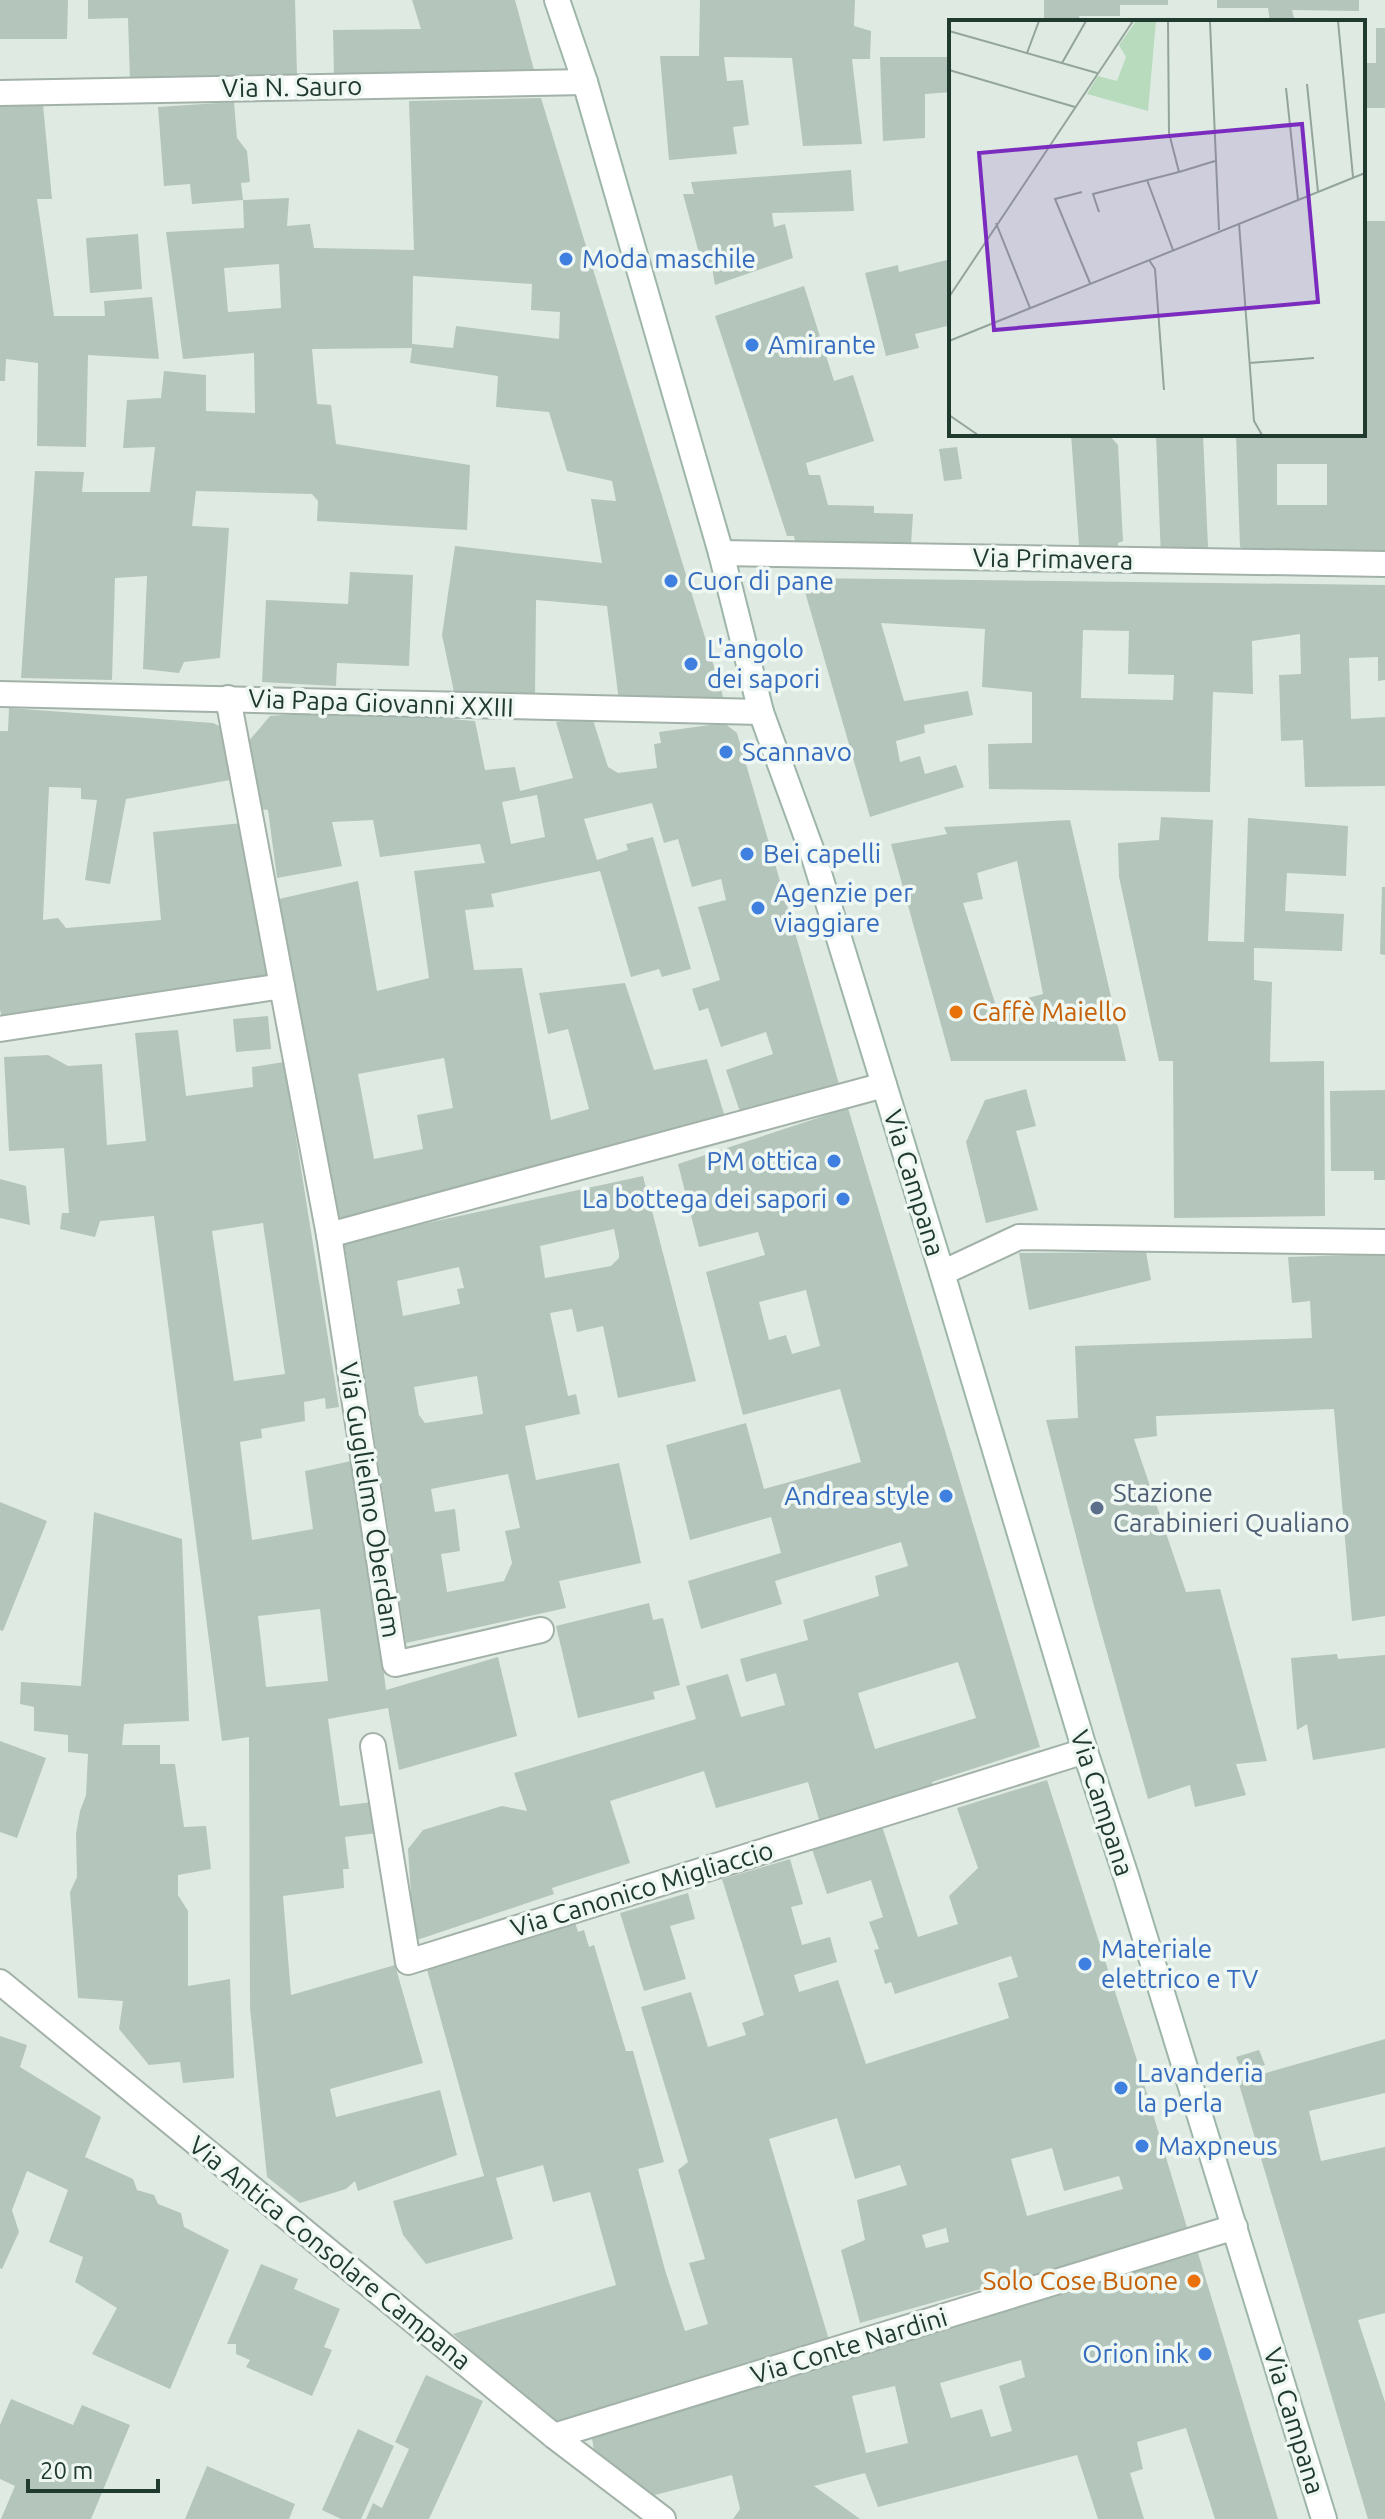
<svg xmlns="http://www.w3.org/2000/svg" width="1385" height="2519" font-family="Ubuntu,sans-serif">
<rect width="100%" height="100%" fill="#dfeae3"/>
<g fill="#b4c5bc" fill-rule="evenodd">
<path d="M0,0H68L67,39H0Z"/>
<path d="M88,0H295L297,76L130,81L128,18L88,19Z"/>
<path d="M412,0H515L534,70L334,76L333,30L421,29Z"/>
<path d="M700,0H855L854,26L871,31L870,59H852L862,144L803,146L792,58L724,57L727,81L743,80L749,125L733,127L737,154L669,160L660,56H699Z"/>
<path d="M1044,0H1168V5H1120V16H1079L1080,22H1050V18H1044Z"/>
<path d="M1217,0H1359V11L1292,10L1295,22H1270L1268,8H1217Z"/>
<path d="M1376,28H1385V108H1363V63H1376Z"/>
<path d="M880,57H951V92L925,94V138L883,141Z"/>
<path d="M541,98L725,703L619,701L607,606L536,600L535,696L454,692L442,635L455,546L602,563L591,499L616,501L612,481L567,471L549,412L496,407L498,376L410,363L412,348L312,349L317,404L331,405L336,444L470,465L467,530L317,521L318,501L312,494L196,491L192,526L229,528L220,658L184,662L179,673L143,669L147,576L115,578L112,680L21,678L35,471L84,472L82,492H150L155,447L123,448L127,400L161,398L164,371L206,375V411L255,413L254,353L183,359L166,232L244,228L243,200L289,198L287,226L310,224L314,248L414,250L409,101ZM279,264L281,308L228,312L224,268ZM413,276L532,284L531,310L560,312L559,339L456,326L453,348L412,344Z"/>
<path d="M234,102L237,138L247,151L250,182L241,183L243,200L192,204L190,184L164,186L158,107Z"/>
<path d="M0,105H43L52,199H37L54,316H105L104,301L152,297L159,359L88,355L86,447L37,446L38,363L6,359L5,381H0Z"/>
<path d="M851,170L854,211L772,213L774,227L785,224L793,258L715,285L712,267L703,268L683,194H694L691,182Z"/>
<path d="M1363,221H1385V555L1249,551L1240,547L1236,434H1363ZM1277,464H1327V505H1277Z"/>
<path d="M138,234L142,289L90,293L86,238Z"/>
<path d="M951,259V325L915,334L919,348L886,356L865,273L898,265L899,272Z"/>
<path d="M804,286L834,381L853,375L874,441L806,463L809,475H820L828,505L874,506V513L913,514L911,545H796L794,536H787L715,316Z"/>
<path d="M1071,434H1108L1118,445L1123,541L1118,543V557L1080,559Z"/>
<path d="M1156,434H1203L1208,547L1203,555L1161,557Z"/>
<path d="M957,447L962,479L944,481L939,449Z"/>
<path d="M350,572L413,575L409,666L337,663L336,686L262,682L266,600L348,604Z"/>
<path d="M801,578L1385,585V680L1378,681V657L1349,658L1351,719L1385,717V786L1305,787L1303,740L1281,741L1279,675L1301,674L1300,634L1252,641L1253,694L1213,692L1210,792L989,789L988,744L1032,743V692L982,687L985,629L881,623L904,701L968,691L973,715L924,725L925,733L896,741L900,762L920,756L925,774L956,765L964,787L870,817ZM1083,630L1129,631L1128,674L1174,675L1173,700L1081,698Z"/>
<path d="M9,708L213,723L221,727L230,780L126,799L110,884L85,880L97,800L81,799V788L49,787L43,920L58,918L66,928L161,920L153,832L242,823L272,981L5,1025L0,1010V731H8Z"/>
<path d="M346,710L475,721L485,770L515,767L520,791L573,778L556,722L592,717L608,767L618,773L657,768L654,744L661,743L659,732L724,723L737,733L839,1084L742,1118L726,1070L773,1054L766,1032L721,1047L708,1008L699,1011L692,989L720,980L698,907L726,900L721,879L692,887L678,839L664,843L652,803L584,819L597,860L628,850L626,844L653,837L691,969L662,977L659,969L631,977L600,871L491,894L494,907L465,910L474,970L522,968L551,1120L589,1109L568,1029L548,1034L539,993L625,983L654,1070L707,1059L725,1117L338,1227L279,899L358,881L377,991L429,978L414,871L485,863L480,844L380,857L373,820L332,822L342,866L277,878L268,810L259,809L248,742L270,716ZM537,795L545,837L511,844L502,802ZM444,1058L453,1108L417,1115L423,1149L374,1159L358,1074Z"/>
<path d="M1161,817L1213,820L1208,941L1244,942L1248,818L1348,826L1346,876L1287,873L1285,911L1344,914L1342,951L1254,948V980L1272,982L1270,1062L1324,1061L1325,1216L1174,1218L1173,1061H1159L1119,877L1118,843L1159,840Z"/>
<path d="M1070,820L1126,1061H951L891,844L947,834L944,827ZM1017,861L1043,994L996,1006L963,903L983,899L977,873Z"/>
<path d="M1382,887H1385V955L1380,954Z"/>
<path d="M268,1016L271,1049L236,1052L233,1019Z"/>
<path d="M178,1030L186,1096L253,1087L252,1067L284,1062L339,1407L326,1409L325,1398L304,1402L305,1421L261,1429L262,1438L240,1442L252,1540L313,1529L305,1471L356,1460L386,1690L498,1657L517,1736L399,1770L388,1708L328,1719L340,1806L373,1802L377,1833L345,1837L349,1869H343L344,1888L283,1896L291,1995L395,1965L423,2063L330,2089L336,2117L440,2090L457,2155L358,2191L355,2181L346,2189L300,2203L267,2177L250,2008L249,1737L222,1741L154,1216L100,1221L95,1237L60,1229L62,1213H69L64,1148L9,1151L4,1057L48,1055L68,1066L102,1064L107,1145L146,1141L135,1033ZM263,1223L285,1374L234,1381L212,1231ZM320,1609L328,1681L266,1687L258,1616Z"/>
<path d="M1026,1089L1036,1126L1016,1131L1038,1210L986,1223L966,1142L985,1100Z"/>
<path d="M1385,1090V1180H1374V1171H1331L1330,1091Z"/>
<path d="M848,1108L1040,1747L932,1782L934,1790L820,1823L808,1782L716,1808L704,1771L610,1801L630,1863L552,1888L554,1894L414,1941L408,1849L423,1830L502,1806L527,1811L514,1773L696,1719L686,1686L728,1674L741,1717L785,1705L776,1673L746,1682L740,1659L808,1640L803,1620L879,1596L875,1576L908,1566L901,1542L775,1581L782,1604L701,1629L688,1581L781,1553L771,1517L690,1540L666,1445L746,1423L764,1489L861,1462L840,1389L743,1415L706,1272L765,1255L758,1232L699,1247L678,1164ZM806,1290L820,1346L792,1354L786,1335L769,1340L759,1302ZM958,1662L976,1718L875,1749L858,1693Z"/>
<path d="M643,1176L696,1381L618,1398L603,1326L577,1332L572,1309L550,1313L568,1396L576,1394L580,1414L525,1426L536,1480L619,1463L641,1563L559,1581L566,1608L406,1643L344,1241ZM614,1229L619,1253V1258L611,1266L545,1278L540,1246ZM459,1267L464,1288L457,1289L460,1304L403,1316L397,1281ZM477,1376L483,1414L425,1423L419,1415L414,1387ZM508,1474L520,1528L505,1531L512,1563L504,1581L447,1592L441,1554L460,1551L455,1509L435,1512L431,1489Z"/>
<path d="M0,1179L26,1186L30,1225L0,1218Z"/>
<path d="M1146,1252L1151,1280L1029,1310L1019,1253Z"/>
<path d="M1385,1254V1616L1352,1621L1334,1409L1156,1416L1157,1436L1134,1439L1186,1592L1220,1589L1267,1761L1236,1764L1246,1795L1195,1807L1190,1785L1148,1799L1094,1606L1046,1420L1078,1418L1075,1346L1312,1338L1310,1301L1292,1303L1288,1257Z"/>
<path d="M0,1502L47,1521L3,1631L0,1630Z"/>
<path d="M94,1512L182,1539L189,1721L124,1724L122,1745H160V1764H175L184,1827L206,1826L211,1869L178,1875V1895L188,1911V1986L230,1979L234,2078L183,2083L180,2062L149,2065L119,2029L123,2001L78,1998L70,1892L77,1877L76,1834L80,1811L86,1795L88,1754L68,1752V1735L34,1731V1707L20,1704L21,1682L81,1686Z"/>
<path d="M649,1603L653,1620L663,1618L680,1685L653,1692L655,1699L578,1718L556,1626Z"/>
<path d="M1337,1654L1338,1659L1385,1655V1748L1313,1760L1307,1724L1297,1730L1291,1658Z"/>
<path d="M0,1741L46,1758L17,1838L0,1832Z"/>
<path d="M1047,1780L1136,2057L1188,2231L860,2323L841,2250L865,2240L857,2200L907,2185L900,2165L855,2179L837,2118L769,2139L829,2340L552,2423L453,2334L616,2285L590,2192L553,2202L543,2165L496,2178L513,2239L426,2264L403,2235L393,2201L484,2176L426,1966L575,1922L578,1932L584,1930L589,1947L594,1945L626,2051H633L664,2162L638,2169L665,2270L685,2331L708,2324L689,2263L705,2259L678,2170L688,2162L641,2007L691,1992L708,2047L746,2035L742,2023L764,2015L722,1879L790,1859L803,1904L791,1907L802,1945L830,1937L837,1962L794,1975L799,1992L838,1980L866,2064L1009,2018L998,1983L1018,1977L1011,1956L895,1994L891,1982L885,1984L874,1950L879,1949L869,1922L883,1917L871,1880L827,1894L812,1849L882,1826L918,1937L958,1924L949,1896L978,1868L957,1808ZM1052,2148L1064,2191L1119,2176L1123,2189L1027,2216L1011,2159ZM946,2228L949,2242L926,2248L922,2235Z"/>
<path d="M688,1893L695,1919L670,1926L686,1979L644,1991L620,1913Z"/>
<path d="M0,2036L27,2045L20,2067L101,2117L85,2157L133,2179L137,2190L154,2195L158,2204L181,2213L184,2227L229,2250L170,2389L92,2354L117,2308L75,2282L83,2257L49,2242L68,2190L27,2171L12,2210L19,2232L2,2269L0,2268Z"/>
<path d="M1385,2039V2093L1309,2111L1321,2161L1385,2147V2313L1358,2320L1385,2402V2519H1368L1238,2081Z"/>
<path d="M1259,2050L1265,2065L1242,2072L1236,2057Z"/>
<path d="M1198,2253L1278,2519H1215L1186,2428L1137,2442L1143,2469L1130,2473L1144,2519H1098L1077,2455L878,2507L865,2473L814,2486L860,2519H733L740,2509L732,2475L651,2496L594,2450L591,2433L595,2429ZM1021,2360L1025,2377L999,2386L1012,2431L991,2437L982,2409L951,2418L940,2383ZM895,2386L908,2443L866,2453L852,2396Z"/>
<path d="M261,2264L298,2279L294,2289L340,2309L324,2347L332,2350L312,2396L246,2367L250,2360L236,2354V2344H227Z"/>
<path d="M426,2375L483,2401L429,2519H366L373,2503L382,2508L409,2449L395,2442Z"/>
<path d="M11,2399L73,2425L82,2405L130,2425L91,2519H1L15,2486L0,2479V2425Z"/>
<path d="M358,2429L394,2446L361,2519H341L322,2510Z"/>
<path d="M207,2466L295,2504L289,2519H185Z"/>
</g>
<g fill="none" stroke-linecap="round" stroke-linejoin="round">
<g stroke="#a2b2a9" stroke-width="28">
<g id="street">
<path d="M0,93L585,82"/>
<path d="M721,553L1385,564"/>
<path d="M0,694L761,712"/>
<path d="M228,698L282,986"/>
<path d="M0,1029L282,986L329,1235L395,1664L541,1630"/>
<path d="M329,1235L884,1085"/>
<path d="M942,1273L1019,1237L1385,1242"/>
<path d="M373,1746L408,1962L1085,1751"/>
<path d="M0,1982L554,2436L663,2519"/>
<path d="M554,2436L1235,2227"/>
</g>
</g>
<g stroke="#9eb6a9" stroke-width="28">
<path id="secondary" d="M557,0L585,82L721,553L761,712L814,857L942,1273L1085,1751L1126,1876L1324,2519"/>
</g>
<use href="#street" stroke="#fff" stroke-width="24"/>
<use href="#secondary" stroke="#fff" stroke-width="24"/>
</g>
<g fill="#3f7fe0" stroke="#eff7f2" stroke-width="3">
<circle cx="566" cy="259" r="8"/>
<circle cx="752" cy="345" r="8"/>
<circle cx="671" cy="581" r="8"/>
<circle cx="691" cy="664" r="8"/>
<circle cx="726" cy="752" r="8"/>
<circle cx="747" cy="854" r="8"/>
<circle cx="758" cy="908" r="8"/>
<circle cx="834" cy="1161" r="8"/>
<circle cx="843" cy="1199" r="8"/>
<circle cx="946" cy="1496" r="8"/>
<circle cx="1085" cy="1964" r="8"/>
<circle cx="1121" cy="2088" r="8"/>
<circle cx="1142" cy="2146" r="8"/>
<circle cx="1205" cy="2354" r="8"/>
</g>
<g fill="#e8710a" stroke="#eff7f2" stroke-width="3">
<circle cx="956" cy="1012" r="8"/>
<circle cx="1194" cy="2281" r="8"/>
</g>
<circle fill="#5c6f8a" stroke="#eff7f2" stroke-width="3" cx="1097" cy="1508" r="8"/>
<g text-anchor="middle" stroke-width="7" stroke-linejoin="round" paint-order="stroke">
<g font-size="26" fill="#203a2f" stroke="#eff7f2">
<text transform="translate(292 87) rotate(-1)" y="9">Via N. Sauro</text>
<text transform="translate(1053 559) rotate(1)" y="9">Via Primavera</text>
<text transform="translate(381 703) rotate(2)" y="9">Via Papa Giovanni XXIII</text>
<text transform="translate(914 1183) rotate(73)" y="9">Via Campana</text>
<text transform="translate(370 1500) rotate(81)" y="9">Via Guglielmo Oberdam</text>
<text transform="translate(1102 1803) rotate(72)" y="9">Via Campana</text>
<text transform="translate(642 1889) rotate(-17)" y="9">Via Canonico Migliaccio</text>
<text transform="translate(330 2253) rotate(39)" y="9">Via Antica Consolare Campana</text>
<text transform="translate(849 2346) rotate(-17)" y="9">Via Conte Nardini</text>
<text transform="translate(1294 2421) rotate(73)" y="9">Via Campana</text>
</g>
<g font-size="26" fill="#366cbe" stroke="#eff7f2" text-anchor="start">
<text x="582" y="268">Moda maschile</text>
<text x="768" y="354">Amirante</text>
<text x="687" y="590">Cuor di pane</text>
<text x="707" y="658">L'angolo<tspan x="707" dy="30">dei sapori</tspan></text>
<text x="742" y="761">Scannavo</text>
<text x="763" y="863">Bei capelli</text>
<text x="774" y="902">Agenzie per<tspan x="774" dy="30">viaggiare</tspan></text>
<text x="818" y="1170" text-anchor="end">PM ottica</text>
<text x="827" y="1208" text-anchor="end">La bottega dei sapori</text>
<text x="930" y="1505" text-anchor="end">Andrea style</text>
<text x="1101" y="1958">Materiale<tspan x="1101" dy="30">elettrico e TV</tspan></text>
<text x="1137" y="2082">Lavanderia<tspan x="1137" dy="30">la perla</tspan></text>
<text x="1158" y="2155">Maxpneus</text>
<text x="1189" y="2363" text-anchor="end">Orion ink</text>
</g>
<g font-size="26" fill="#c56008" stroke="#eff7f2" text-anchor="start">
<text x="972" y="1021">Caffè Maiello</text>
<text x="1178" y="2290" text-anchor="end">Solo Cose Buone</text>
</g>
<g font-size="26" fill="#4e5e75" stroke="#eff7f2" text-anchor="start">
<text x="1113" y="1502">Stazione<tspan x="1113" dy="30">Carabinieri Qualiano</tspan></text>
</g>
</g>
<g transform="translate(949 20)">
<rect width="416" height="416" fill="#dfeae3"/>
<path d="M187,1H207L199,91L138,74L149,56L168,61L177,37L170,25Z" fill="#b7dbbc"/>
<path fill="none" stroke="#93a49b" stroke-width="2" d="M254,1H295M389,1L404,157M261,2L270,210M0,11L148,53M78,33L90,1M113,43L137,1M0,50L126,87M358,64L369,172M337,68L349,180M230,152L266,141M198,160L224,230M133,172L106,179L141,263M150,192L144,174L230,152L220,113L219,1M47,203L81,288M290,203L305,401L313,415M200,240L206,249L215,370M0,277L184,1M0,321L416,153M300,343L365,338M0,395L29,415"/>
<path fill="#7b2cbf" fill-opacity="0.15" stroke="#7b2cbf" stroke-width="4" d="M353,104L369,282L45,310L30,133Z"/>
<rect width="416" height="416" fill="none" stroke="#203a2f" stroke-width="4"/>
</g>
<path d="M28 2479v12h130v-12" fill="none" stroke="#203a2f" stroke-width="4"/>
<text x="40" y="2479" font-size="24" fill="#203a2f" stroke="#eff7f2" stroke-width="6" paint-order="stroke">20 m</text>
</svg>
